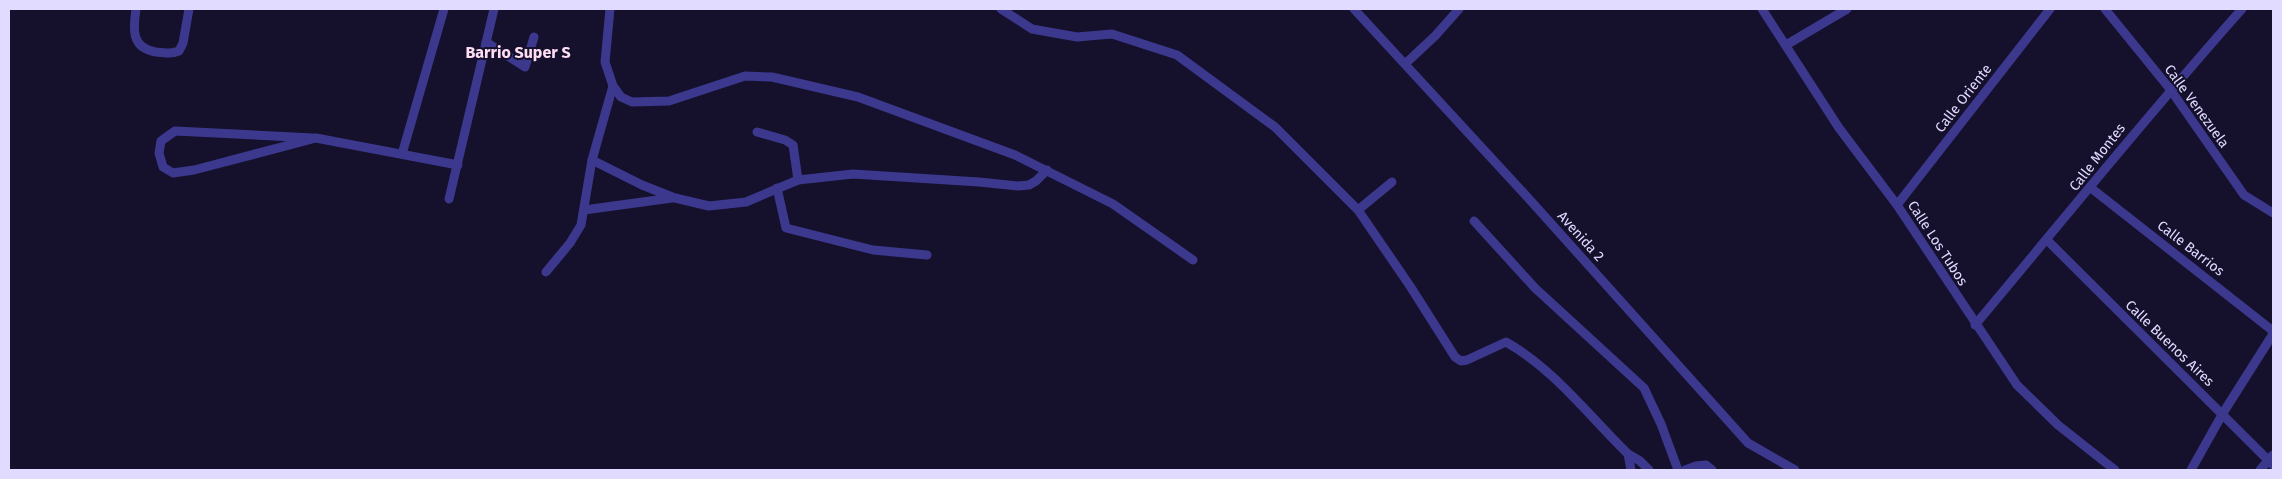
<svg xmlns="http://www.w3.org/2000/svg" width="2282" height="479" font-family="'Fira Sans',sans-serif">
<rect width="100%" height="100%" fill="#15102c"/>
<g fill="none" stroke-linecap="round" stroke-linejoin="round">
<g stroke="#3c388e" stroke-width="9">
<path d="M136,9C133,29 131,48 156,52C165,53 171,54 179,51L183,43L189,9"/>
<path d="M610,9L605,62L613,86L621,97L632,102L669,101L745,76L772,77L858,97L1015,155L1113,204L1193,260"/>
<path d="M1001,9L1032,29L1077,37L1112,34L1177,55L1275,127L1358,210L1410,286L1455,357L1461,361L1467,360L1506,342C1554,369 1589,416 1628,454L1640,461L1649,470"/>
<path d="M1354,9L1530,200L1748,443L1795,470"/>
<path d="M1762,9L1839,128L1897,205L2017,385L2058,425L2115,470"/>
<path d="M2105,9L2170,89L2244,195L2273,213"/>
<path d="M486,42L525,67L534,37"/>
<path d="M1786,45L1847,9"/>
<path d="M1405,64L1435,36L1459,9"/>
<path d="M757,132L785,140L793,145L798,180"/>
<path d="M316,138L194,170L173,173L163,167L159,153L161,141L175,131L313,138H316L458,165"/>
<path d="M402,154L444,9"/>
<path d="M592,160L642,185L675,198L709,206L746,202L798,180L853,174L979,182L1018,186L1029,185L1036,181L1047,170"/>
<path d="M777,188L786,228L873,250L927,255"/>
<path d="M2091,188L2273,331"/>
<path d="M449,199L494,9"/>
<path d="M1897,205L2050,9"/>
<path d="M584,210L672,198"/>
<path d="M1358,210L1392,182"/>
<path d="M1474,221L1535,288L1644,388L1661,424L1678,470"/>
<path d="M2047,240L2273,465"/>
<path d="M546,272L570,243L581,225L592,160L613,86"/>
<path d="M1975,325C2064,219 2150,112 2242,9"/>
<path d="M1628,454L1631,470"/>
<path d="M1685,470L1696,466L1706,465L1712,470"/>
<path d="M2191,470L2223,413L2273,334"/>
<path d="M2260,470L2273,455"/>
</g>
</g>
<g text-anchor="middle" stroke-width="4" stroke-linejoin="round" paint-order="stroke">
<g font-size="14" fill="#e0dbff" stroke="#15102c">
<text transform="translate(1963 98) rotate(-52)" y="5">Calle Oriente</text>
<text transform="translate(2197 106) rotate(54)" y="5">Calle Venezuela</text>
<text transform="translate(2097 157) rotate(-52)" y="5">Calle Montes</text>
<text transform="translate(1581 236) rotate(48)" y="5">Avenida 2</text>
<text transform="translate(1938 243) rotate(57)" y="5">Calle Los Tubos</text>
<text transform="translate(2191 248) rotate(38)" y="5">Calle Barrios</text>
<text transform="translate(2170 343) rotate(44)" y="5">Calle Buenos Aires</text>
</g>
<g font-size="16" font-weight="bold" fill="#ffddf3" stroke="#15102c">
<text x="518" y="58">Barrio Super S</text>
</g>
</g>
<rect width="2282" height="479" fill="none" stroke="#e0dbff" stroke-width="20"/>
</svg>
